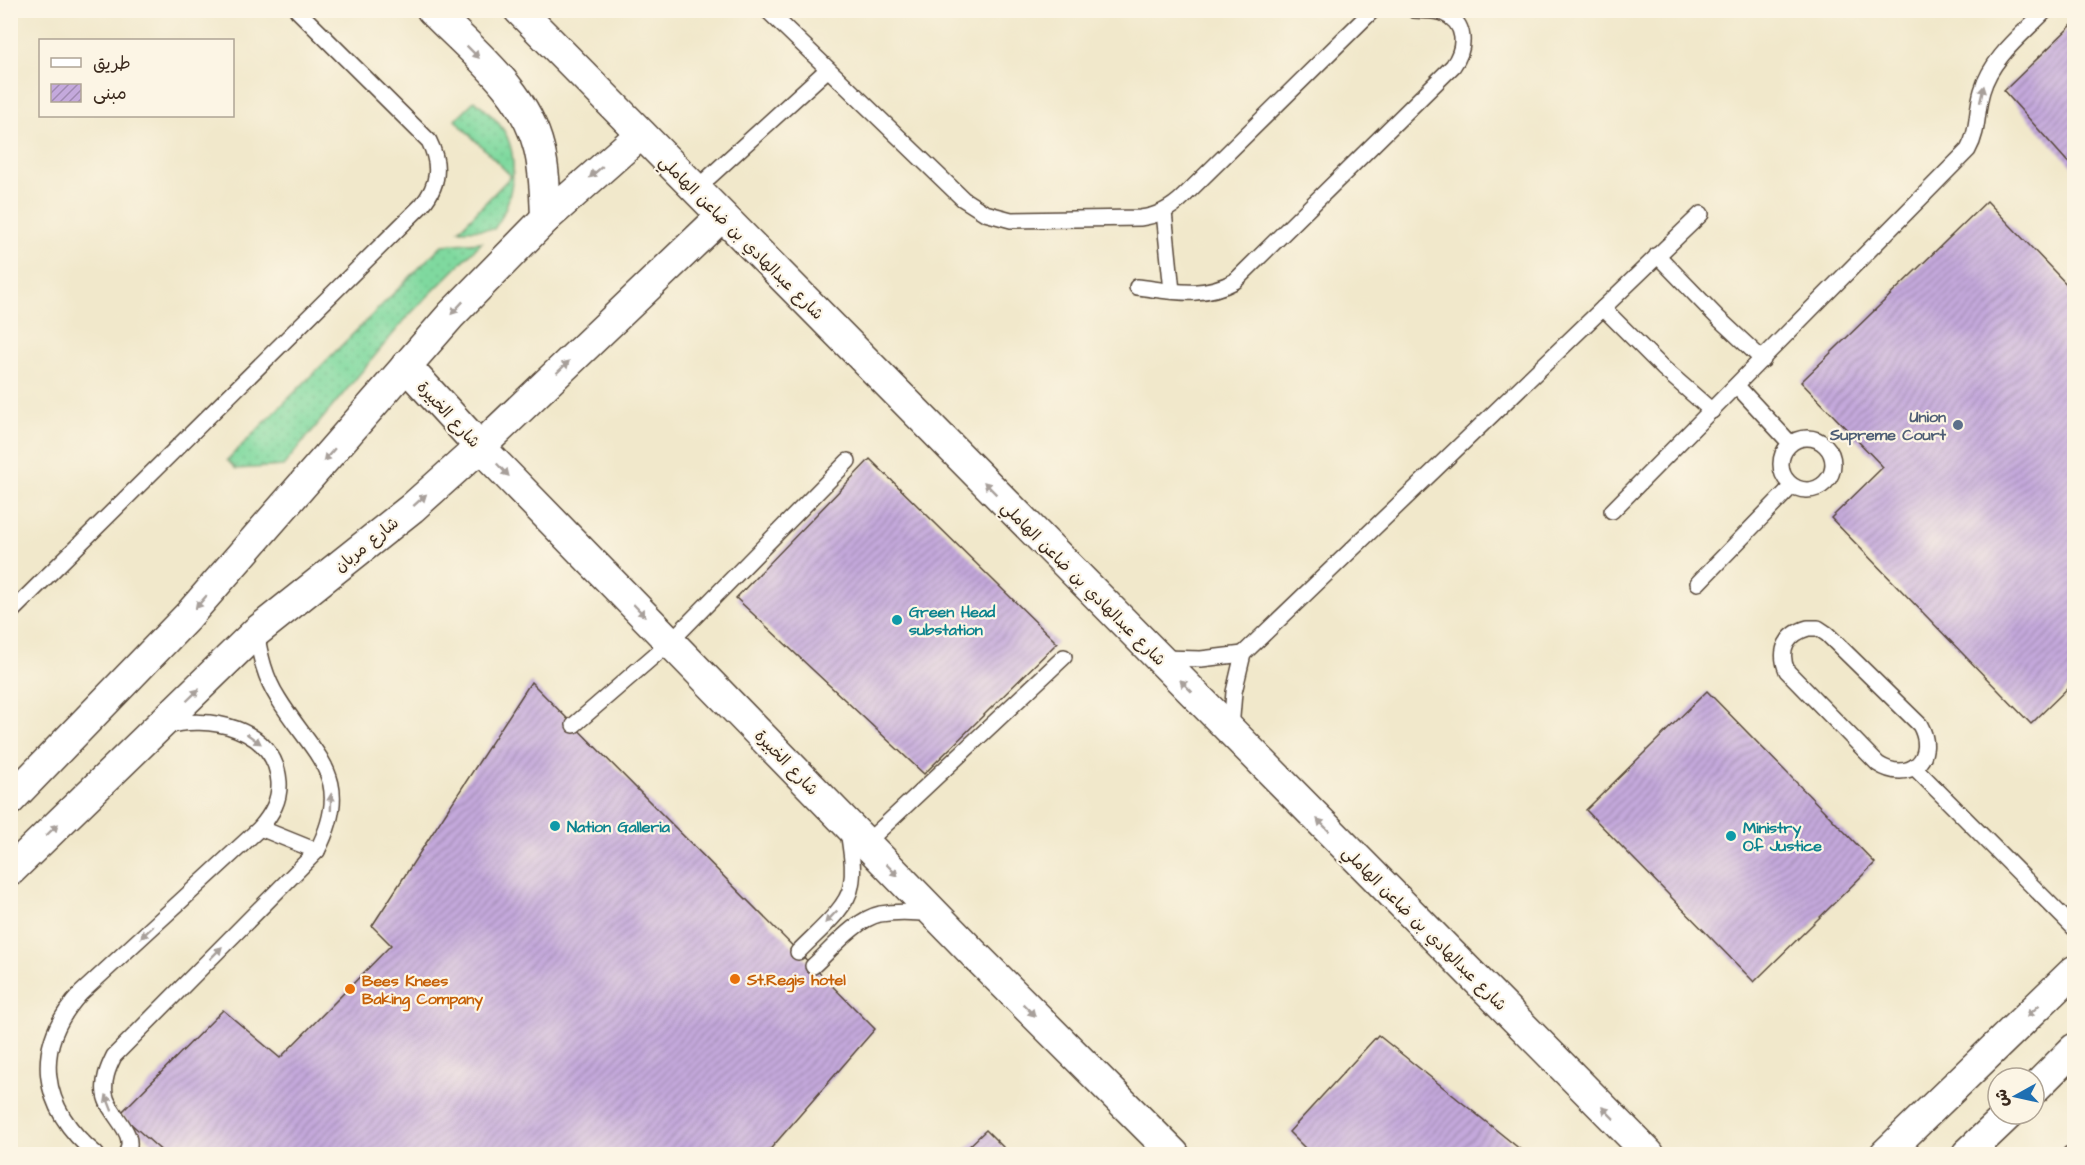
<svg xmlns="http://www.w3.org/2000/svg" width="2085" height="1165" font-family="'Architects Daughter','Playpen Sans Arabic',sans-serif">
<defs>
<pattern id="grass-dots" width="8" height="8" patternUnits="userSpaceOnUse" patternTransform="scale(1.5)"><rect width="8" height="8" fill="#7fd99f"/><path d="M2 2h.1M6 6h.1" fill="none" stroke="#6fba88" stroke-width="1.8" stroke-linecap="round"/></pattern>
<pattern id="building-hatch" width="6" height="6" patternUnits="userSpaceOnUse" patternTransform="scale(1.5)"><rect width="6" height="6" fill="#c4a9dc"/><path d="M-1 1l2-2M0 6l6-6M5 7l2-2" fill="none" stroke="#a08ab2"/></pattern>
</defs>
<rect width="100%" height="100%" fill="#fcf5e5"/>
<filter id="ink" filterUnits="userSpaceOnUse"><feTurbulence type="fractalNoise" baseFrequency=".0167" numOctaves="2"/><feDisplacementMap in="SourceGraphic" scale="12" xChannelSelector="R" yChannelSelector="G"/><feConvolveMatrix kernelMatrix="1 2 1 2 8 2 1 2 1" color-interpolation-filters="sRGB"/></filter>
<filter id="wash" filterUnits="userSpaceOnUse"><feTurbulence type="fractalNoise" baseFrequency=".008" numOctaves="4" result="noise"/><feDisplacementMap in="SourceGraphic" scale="24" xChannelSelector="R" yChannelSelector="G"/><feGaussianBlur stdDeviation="1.35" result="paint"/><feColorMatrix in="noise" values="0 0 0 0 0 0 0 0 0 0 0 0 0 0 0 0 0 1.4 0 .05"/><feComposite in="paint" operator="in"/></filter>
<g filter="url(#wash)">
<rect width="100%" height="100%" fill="#f1e8cb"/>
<g fill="url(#grass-dots)" stroke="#5d825e" stroke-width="1.5">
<path d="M475,100C487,112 502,123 508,139C519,166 511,207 494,229L459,230L511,176L455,120Z"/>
<path d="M482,242L408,316L283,466L236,469L227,460L442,245Z"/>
</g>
<g id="blocks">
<g fill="url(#building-hatch)">
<path d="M2074,23V169L2004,91Z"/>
<path d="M1987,201L2074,292V682L2031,724L1831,518L1883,467L1801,382Z"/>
<path d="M870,459L1057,643L924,774L736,598Z"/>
<path d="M531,682L875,1029L766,1154H165L120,1114L223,1010L280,1058L391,945L372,926Z"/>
<path d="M1707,691L1875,863L1754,982L1586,810Z"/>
<path d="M1378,1035L1526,1154H1311L1289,1132Z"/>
<path d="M986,1130L1010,1154H961Z"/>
</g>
</g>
</g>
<g filter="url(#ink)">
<use href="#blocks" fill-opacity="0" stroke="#564638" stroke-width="1.5"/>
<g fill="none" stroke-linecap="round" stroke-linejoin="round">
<g stroke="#564638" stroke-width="18">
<g id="service">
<path d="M767,10L963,199L985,213L1011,220L1140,218C1158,216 1171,209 1184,196L1373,10"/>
<path d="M695,190L828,69"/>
<path d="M1164,212L1172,291"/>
<path d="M1657,255L1717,317L1763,360"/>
<path d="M1137,287C1172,291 1202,299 1235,281L1453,66C1466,48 1467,23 1443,13C1434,10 1424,11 1414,10"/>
<path d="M1603,308L1663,368L1712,411"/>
<path d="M1737,386L1790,443"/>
<circle cx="1807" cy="464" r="26"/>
<path d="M1612,511L1968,150C1979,131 1976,111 1982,91C1992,57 2022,35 2046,10"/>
<path d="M1698,583L1792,486"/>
<path d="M10,613L422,205C439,185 441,165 429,141L297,10"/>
<path d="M1808,628H1818L1827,634L1920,725C1938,758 1909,784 1878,764L1787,671C1778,650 1787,634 1808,628Z"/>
<path d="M1163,658L1201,659L1243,654"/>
<path d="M574,725L670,642L848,461"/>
<path d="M1231,729L1234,692L1243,654L1701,214"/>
<path d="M1914,767L2074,928"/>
<path d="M260,828L317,851"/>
<path d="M866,843L1064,657"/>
<path d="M798,952C814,935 848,908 851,886C855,867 850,848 848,829"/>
<path d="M813,966C831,950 856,919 880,914C897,911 915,912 932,914"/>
<path d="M96,1154C40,1108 31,1047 81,993L260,828C272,814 280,800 279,782C275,727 207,714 164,727"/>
<path d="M126,1154C139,1133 108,1115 105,1094C103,1080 108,1068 114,1056L317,851C356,776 313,756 278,698C265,678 260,655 256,632"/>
<path d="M2070,1154L2074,1153"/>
</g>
</g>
<g stroke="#564638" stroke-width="33">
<g id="minor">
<path d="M432,10C472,51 525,91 539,148C545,171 545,195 546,218"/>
<path d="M519,10L1649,1154"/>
<path d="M406,366L480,447L972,952L1174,1154"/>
<path d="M10,800L188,616L451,315L546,218L641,134"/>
<path d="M10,871L256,632L412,508L480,447L722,216"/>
<path d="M2034,1089L2074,1049"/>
<path d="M1885,1154L2074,971"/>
<path d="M1967,1154L2009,1114"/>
</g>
</g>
<use href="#service" stroke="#fff" stroke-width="15"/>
<use href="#minor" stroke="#fff" stroke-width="30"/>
</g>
<defs><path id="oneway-solid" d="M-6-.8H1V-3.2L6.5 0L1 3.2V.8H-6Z" transform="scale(1.5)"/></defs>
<g fill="#a79f9a">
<use href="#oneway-solid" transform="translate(473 52) rotate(45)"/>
<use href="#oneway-solid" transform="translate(1982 94) rotate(-77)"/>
<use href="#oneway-solid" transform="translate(596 172) rotate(139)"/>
<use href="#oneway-solid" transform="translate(457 308) rotate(133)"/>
<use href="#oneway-solid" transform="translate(563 367) rotate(-44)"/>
<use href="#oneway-solid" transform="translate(329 455) rotate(131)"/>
<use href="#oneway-solid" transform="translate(503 470) rotate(46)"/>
<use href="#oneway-solid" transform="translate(990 488) rotate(-135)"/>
<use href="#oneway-solid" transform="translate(420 500) rotate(-42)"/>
<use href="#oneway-solid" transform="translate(201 602) rotate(131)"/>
<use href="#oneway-solid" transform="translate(639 610) rotate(46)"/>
<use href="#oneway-solid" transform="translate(1186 686) rotate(-135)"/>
<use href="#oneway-solid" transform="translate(193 695) rotate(-44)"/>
<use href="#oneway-solid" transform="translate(254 739) rotate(35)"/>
<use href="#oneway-solid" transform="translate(331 802) rotate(-89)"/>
<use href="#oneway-solid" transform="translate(1323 825) rotate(-135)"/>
<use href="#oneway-solid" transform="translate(52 830) rotate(-44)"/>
<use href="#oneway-solid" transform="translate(892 870) rotate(46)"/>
<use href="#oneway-solid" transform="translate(831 917) rotate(134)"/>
<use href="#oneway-solid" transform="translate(147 932) rotate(137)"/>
<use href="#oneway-solid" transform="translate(216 953) rotate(-45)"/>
<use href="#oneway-solid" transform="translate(1029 1010) rotate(45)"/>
<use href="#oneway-solid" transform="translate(2033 1011) rotate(136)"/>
<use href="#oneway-solid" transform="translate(109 1103) rotate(-111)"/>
<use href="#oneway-solid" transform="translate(1608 1113) rotate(-135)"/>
</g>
</g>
<circle fill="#5c6f8a" stroke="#fcf5e5" stroke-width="2" cx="1958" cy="425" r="6"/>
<g fill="#0f9aa8" stroke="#fcf5e5" stroke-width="2">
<circle cx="897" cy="620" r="6"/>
<circle cx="555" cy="826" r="6"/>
<circle cx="1731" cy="836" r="6"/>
</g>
<g fill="#e8710a" stroke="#fcf5e5" stroke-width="2">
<circle cx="735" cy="979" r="6"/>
<circle cx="350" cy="989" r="6"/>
</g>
<g text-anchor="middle" stroke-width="4.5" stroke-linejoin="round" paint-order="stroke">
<g font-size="16" fill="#3b2a1e" stroke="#fcf5e5">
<text transform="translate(742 237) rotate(45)" y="6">شارع عبدالهادي بن ضاعن الهاملي</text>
<text transform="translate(449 414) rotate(47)" y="6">شارع الخبيرة</text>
<text transform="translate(366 544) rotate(-39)" y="6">شارع مربان</text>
<text transform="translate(1084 583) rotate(45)" y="6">شارع عبدالهادي بن ضاعن الهاملي</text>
<text transform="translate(787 762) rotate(46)" y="6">شارع الخبيرة</text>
<text transform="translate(1425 928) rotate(45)" y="6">شارع عبدالهادي بن ضاعن الهاملي</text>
</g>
<g font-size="16" font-weight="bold" fill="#4e5e75" stroke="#fcf5e5" text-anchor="end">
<text x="1946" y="422">Union<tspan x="1946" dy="18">Supreme Court</tspan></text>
</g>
<g font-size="16" font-weight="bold" fill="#0d838f" stroke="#fcf5e5" text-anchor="start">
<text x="909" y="617">Green Head<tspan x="909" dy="18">substation</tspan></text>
<text x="567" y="832">Nation Galleria</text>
<text x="1743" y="833">Ministry<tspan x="1743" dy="18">Of Justice</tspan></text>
</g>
<g font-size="16" font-weight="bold" fill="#c56008" stroke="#fcf5e5" text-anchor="start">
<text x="747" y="985">St.Regis hotel</text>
<text x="362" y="986">Bees Knees<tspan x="362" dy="18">Baking Company</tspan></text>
</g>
</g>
<rect width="2085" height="1165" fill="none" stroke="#fcf5e5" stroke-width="36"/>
<rect x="39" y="39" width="195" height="78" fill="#fcf5e5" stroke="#afa495" stroke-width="1.5"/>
<rect x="51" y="58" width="30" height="9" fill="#ffffff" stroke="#afa495" stroke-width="1.5"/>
<text x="93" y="69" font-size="18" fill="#3b2a1e">طريق</text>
<rect x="51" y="84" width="30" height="18" fill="url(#building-hatch)" stroke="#afa495" stroke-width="1.5"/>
<text x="93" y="99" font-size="18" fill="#3b2a1e">مبنى</text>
<g transform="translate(2016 1096) rotate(262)"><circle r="28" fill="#fcf5e5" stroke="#afa495" stroke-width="1.5"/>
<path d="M0-4.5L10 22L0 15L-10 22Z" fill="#1f6fb2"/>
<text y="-9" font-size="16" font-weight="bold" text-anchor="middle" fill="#3b2a1e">ش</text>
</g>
</svg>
